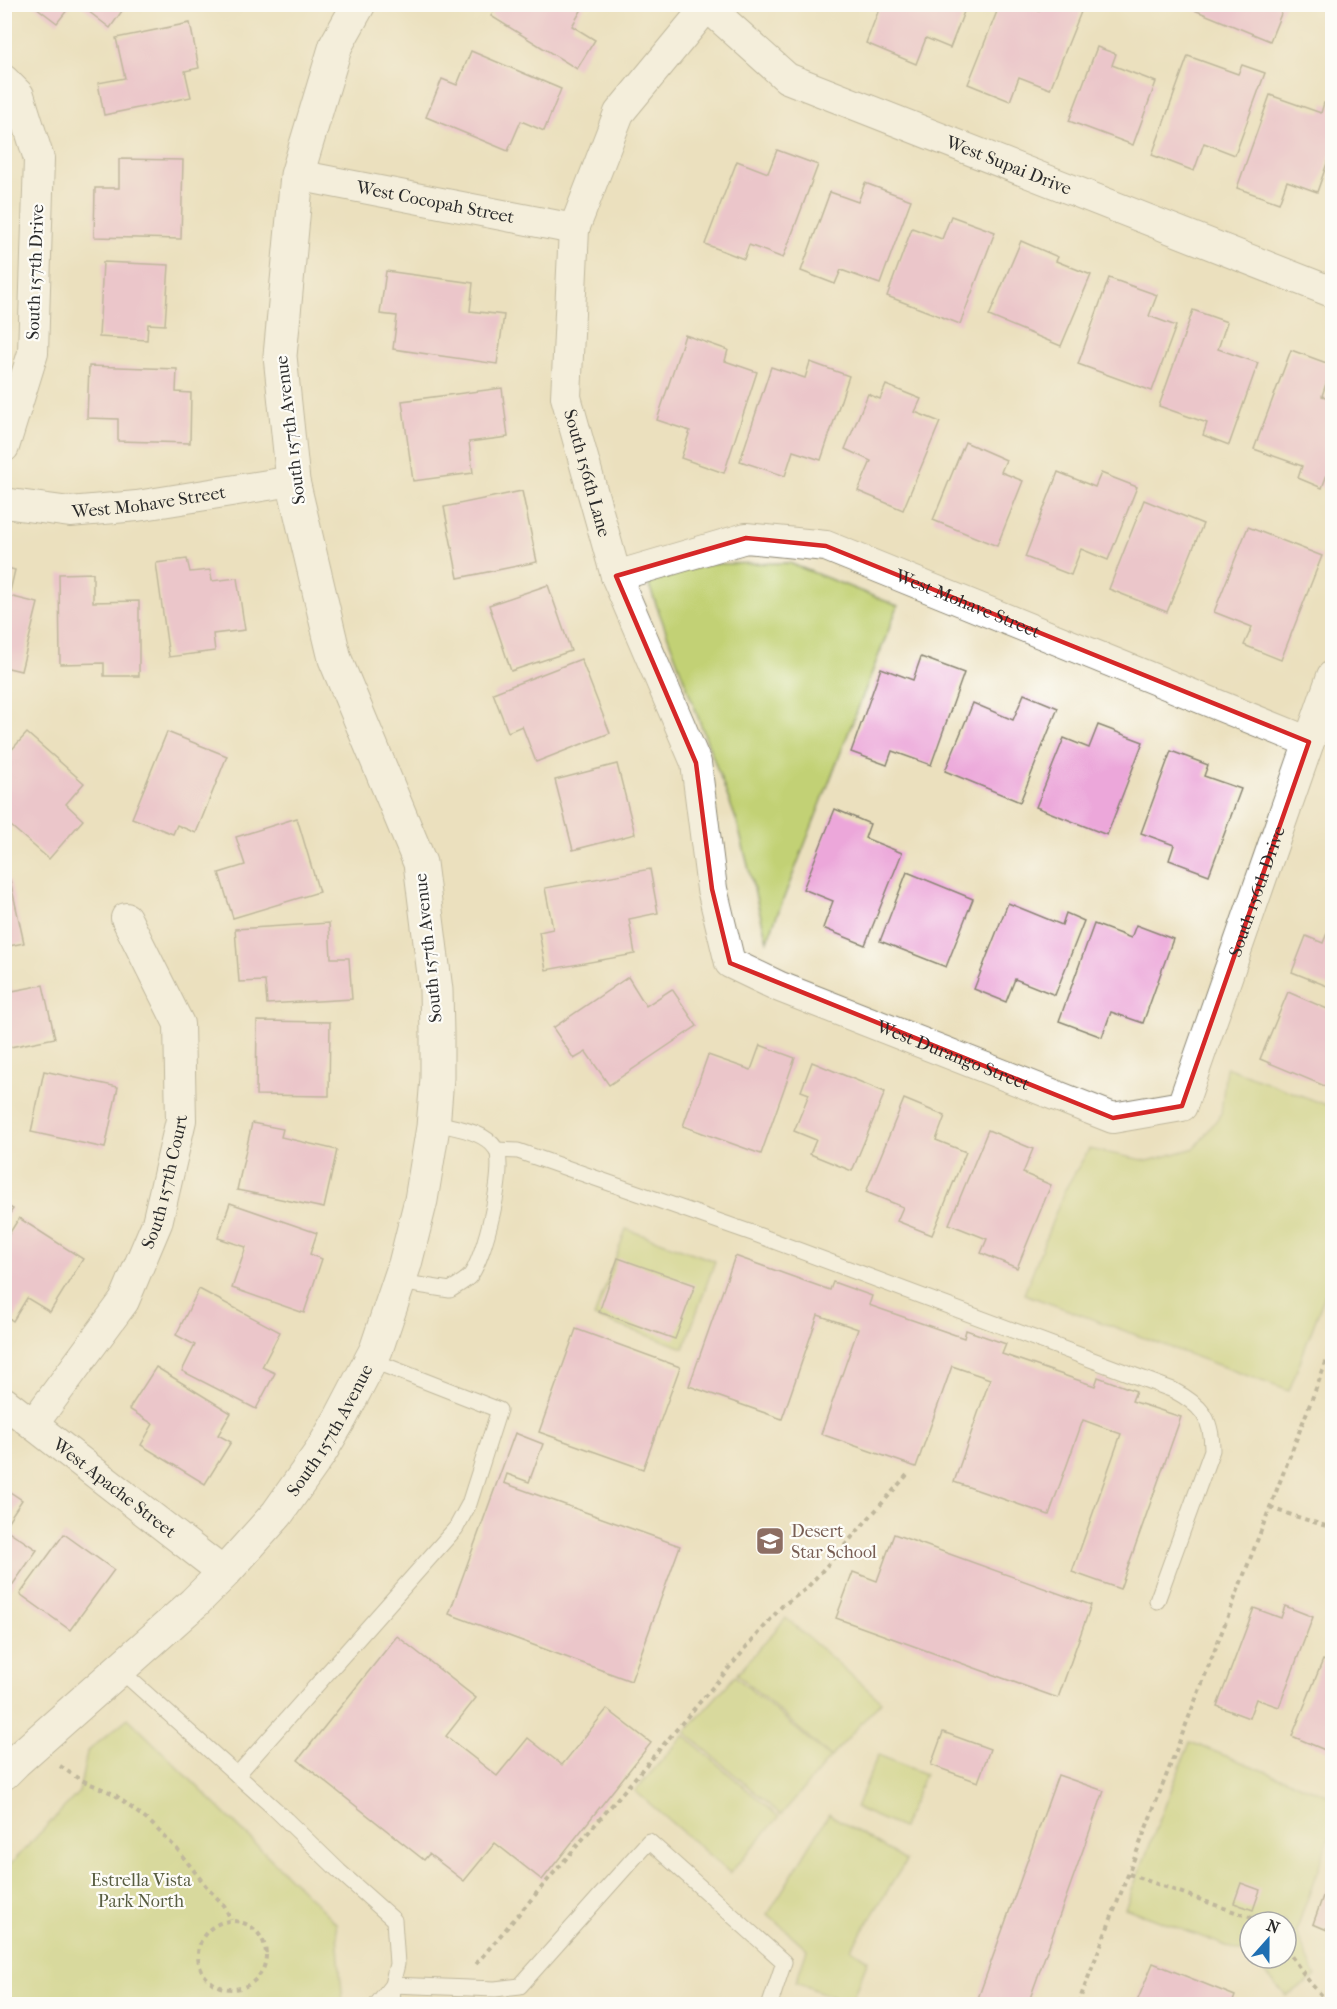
<svg xmlns="http://www.w3.org/2000/svg" width="1337" height="2009" font-family="'IM FELL French Canon',serif">
<rect width="100%" height="100%" fill="#fdfcf7"/>
<filter id="ink" filterUnits="userSpaceOnUse"><feTurbulence type="fractalNoise" baseFrequency=".0167" numOctaves="2"/><feDisplacementMap in="SourceGraphic" scale="12" xChannelSelector="R" yChannelSelector="G"/><feConvolveMatrix kernelMatrix="1 2 1 2 8 2 1 2 1" color-interpolation-filters="sRGB"/></filter>
<filter id="wash" filterUnits="userSpaceOnUse"><feTurbulence type="fractalNoise" baseFrequency=".008" numOctaves="4" result="noise"/><feDisplacementMap in="SourceGraphic" scale="24" xChannelSelector="R" yChannelSelector="G"/><feGaussianBlur stdDeviation="1.35" result="paint"/><feColorMatrix in="noise" values="0 0 0 0 0 0 0 0 0 0 0 0 0 0 0 0 0 1.4 0 .05"/><feComposite in="paint" operator="in"/></filter>
<g filter="url(#wash)">
<rect width="100%" height="100%" fill="#ebe0be"/>
<g fill="#c2d174" stroke="#767e50" stroke-width="1.5">
<path d="M789,563L898,606L767,941L737,822L647,580L710,564Z"/>
<path d="M1226,1067L1332,1107V1276L1289,1391L1024,1294L1064,1191L1089,1149L1148,1161L1195,1148L1221,1114Z"/>
<path d="M626,1229L715,1261L684,1348L594,1317Z"/>
<path d="M786,1618L881,1701L831,1757L737,1674Z"/>
<path d="M735,1676L830,1758L781,1815L685,1732Z"/>
<path d="M128,1718L336,1923L343,2004H5V1870L79,1792L87,1752Z"/>
<path d="M684,1735L779,1817L730,1873L635,1791Z"/>
<path d="M1190,1742L1332,1797V1830L1296,1931L1316,1977L1286,1996L1252,1958H1286V1922H1250V1955L1125,1908Z"/>
<path d="M878,1755L925,1774L902,1828L856,1808Z"/>
<path d="M829,1814L906,1861L851,1949L868,1960L850,2004L796,1982L807,1949L768,1914Z"/>
</g>
<g id="blocks">
<g fill="#eca7da">
<path d="M32,4H72L57,23Z"/>
<path d="M79,4H127L110,28Z"/>
<path d="M497,4H585L572,26L595,40L577,69L491,16Z"/>
<path d="M881,4H967L950,48L926,38L916,64L866,43Z"/>
<path d="M1000,4H1023L1039,11L1042,4H1061L1081,12L1050,89L1019,77L1010,101L968,84Z"/>
<path d="M1188,4H1285L1270,41L1187,7Z"/>
<path d="M190,23L199,68L185,71L191,97L104,115L98,83L125,78L116,38Z"/>
<path d="M1097,47L1116,54L1112,65L1156,82L1133,145L1069,121Z"/>
<path d="M471,51L561,89L544,131L521,121L508,151L426,117L442,79L457,85Z"/>
<path d="M1188,56L1238,74L1242,65L1265,73L1235,155L1204,143L1194,171L1152,155Z"/>
<path d="M1270,95L1321,113L1324,103L1332,106V149L1317,192L1287,181L1279,203L1237,188Z"/>
<path d="M777,150L818,165L783,258L749,245L744,259L705,244L737,161L768,173Z"/>
<path d="M119,159L183,160L181,239L94,237L95,188H119Z"/>
<path d="M865,183L911,200L880,284L841,270L835,284L801,271L830,192L858,202Z"/>
<path d="M951,216L995,232L960,324L887,296L912,228L942,239Z"/>
<path d="M1021,241L1058,257L1056,261L1091,275L1061,346L989,316Z"/>
<path d="M103,262L169,265L165,325L148,324L147,340L99,337Z"/>
<path d="M386,271L473,283L470,311L504,315L497,364L393,349L397,316L380,314Z"/>
<path d="M1109,278L1157,295L1149,316L1176,326L1152,391L1078,364Z"/>
<path d="M1193,310L1227,322L1218,349L1258,363L1229,445L1203,435L1207,423L1159,406Z"/>
<path d="M685,335L728,350L725,361L757,372L724,473L681,458L690,431L657,420Z"/>
<path d="M1291,350L1332,365L1322,396L1332,399V461L1322,488L1298,478L1302,466L1254,449Z"/>
<path d="M810,362L849,376L821,460L793,451L785,476L740,461L771,367L805,378Z"/>
<path d="M89,366L177,369L176,392L191,393L190,443L118,441V419L87,418Z"/>
<path d="M886,385L921,399L915,412L940,422L903,510L858,491L871,461L845,449L868,394L880,399Z"/>
<path d="M502,388L508,437L469,442L473,473L413,481L402,401Z"/>
<path d="M965,442L1006,460L1001,472L1023,481L997,546L933,520Z"/>
<path d="M1058,472L1095,487L1101,473L1137,487L1108,560L1081,549L1071,575L1025,557Z"/>
<path d="M522,491L537,562L458,578L444,507Z"/>
<path d="M1144,500L1203,524L1167,612L1109,589Z"/>
<path d="M1248,527L1322,556L1281,660L1244,645L1252,627L1214,612Z"/>
<path d="M187,559L190,572L210,570L212,581L237,578L245,630L213,634L215,651L169,657L156,563Z"/>
<path d="M4,567L15,570L9,596L38,603L21,671L4,667Z"/>
<path d="M93,573V602L139,601V676H104V663L60,664L59,574Z"/>
<path d="M548,585L571,651L511,671L489,605Z"/>
<path d="M921,657L964,673L931,765L892,751L887,765L851,752L881,668L913,680Z"/>
<path d="M581,659L610,733L536,762L522,726L508,732L493,693Z"/>
<path d="M1024,694L1058,708L1020,802L945,771L973,703L1013,720Z"/>
<path d="M1098,725L1143,742L1107,835L1036,807L1064,738L1089,748Z"/>
<path d="M167,732L227,756L196,833L177,825L173,834L132,818Z"/>
<path d="M27,733L84,783L66,804L83,820L49,859L4,820V758Z"/>
<path d="M1171,751L1208,765L1204,776L1241,789L1209,875L1169,860L1174,845L1141,833Z"/>
<path d="M617,764L635,834L573,850L555,780Z"/>
<path d="M835,809L870,824L865,838L902,853L865,945L823,928L833,901L803,889Z"/>
<path d="M297,818L319,892L233,918L219,873L245,865L236,837Z"/>
<path d="M650,869L658,913L629,919L635,954L546,970L539,932L553,929L545,888Z"/>
<path d="M907,872L973,899L946,967L880,941Z"/>
<path d="M10,880L24,943L4,947V881Z"/>
<path d="M1008,903L1062,925L1066,913L1084,921L1055,995L1015,979L1006,1002L974,989Z"/>
<path d="M1332,921V988L1292,972L1306,936L1323,943Z"/>
<path d="M329,923L331,958H349L352,999L267,1004L265,981L239,982L235,929Z"/>
<path d="M1094,924L1131,938L1136,925L1173,939L1143,1023L1111,1012L1102,1037L1059,1021Z"/>
<path d="M7,968L12,991L43,985L55,1038L5,1048V969Z"/>
<path d="M628,977L646,1006L672,989L697,1026L609,1085L586,1052L574,1059L553,1028Z"/>
<path d="M1288,992L1332,1011V1072L1327,1087L1260,1059Z"/>
<path d="M257,1021L330,1022L329,1096L256,1095Z"/>
<path d="M760,1045L795,1058L761,1154L683,1126L708,1055L751,1070Z"/>
<path d="M812,1062L885,1092L852,1171L810,1154L816,1140L794,1131L809,1094L801,1091Z"/>
<path d="M44,1071L118,1087L105,1148L31,1132Z"/>
<path d="M904,1099L945,1116L936,1140L966,1152L932,1235L897,1221L903,1207L866,1192Z"/>
<path d="M252,1123L283,1129L281,1137L337,1150L324,1208L237,1190Z"/>
<path d="M988,1130L1033,1149L1023,1173L1051,1185L1017,1268L981,1253L987,1239L949,1224Z"/>
<path d="M230,1203L317,1233L310,1254L322,1259L304,1313L232,1288L246,1247L218,1238Z"/>
<path d="M4,1204L13,1209L4,1222Z"/>
<path d="M19,1218L83,1259L50,1312L27,1298L13,1321L4,1315V1242Z"/>
<path d="M735,1256L830,1290L833,1282L872,1296L869,1305L964,1338L966,1330L1006,1344L1002,1354L1095,1386L1098,1377L1136,1391L1132,1401L1181,1417L1120,1589L1072,1572L1121,1434L1083,1420L1049,1515L954,1482L990,1379L952,1366L916,1467L821,1434L858,1329L818,1315L782,1419L689,1386Z"/>
<path d="M618,1258L695,1285L675,1339L599,1312Z"/>
<path d="M199,1289L280,1332L262,1367L275,1373L256,1409L182,1371L195,1345L176,1335Z"/>
<path d="M576,1329L680,1367L643,1469L539,1432Z"/>
<path d="M156,1367L231,1413L218,1435L231,1442L205,1484L141,1445L153,1424L129,1409Z"/>
<path d="M515,1433L543,1444L529,1482L507,1474L504,1483L680,1546L631,1681L449,1614Z"/>
<path d="M4,1488L22,1500L4,1527Z"/>
<path d="M4,1528L37,1550L4,1597Z"/>
<path d="M64,1534L114,1570L70,1630L20,1594Z"/>
<path d="M894,1534L1091,1605L1058,1698L836,1618L853,1572L877,1581Z"/>
<path d="M1285,1606L1313,1617L1279,1707L1256,1699L1249,1718L1217,1706L1254,1608L1281,1618Z"/>
<path d="M397,1636L476,1698L446,1736L497,1776L528,1738L562,1765L607,1709L651,1743L542,1880L495,1843L464,1881L429,1854L424,1860L298,1760Z"/>
<path d="M1323,1660L1332,1664V1753L1292,1736Z"/>
<path d="M943,1732L990,1749L978,1782L931,1765Z"/>
<path d="M1058,1775L1104,1791L1028,2004H976Z"/>
<path d="M1332,1871V1932L1313,1924Z"/>
<path d="M1241,1883L1260,1890L1253,1910L1234,1903Z"/>
<path d="M1153,1963L1235,1996L1232,2004H1136Z"/>
</g>
</g>
</g>
<g filter="url(#ink)">
<use href="#blocks" fill-opacity="0" stroke="#8b8674" stroke-width="1.5"/>
<g fill="none" stroke-linecap="round" stroke-linejoin="round">
<g stroke="#8b8674" stroke-width="17">
<g id="service">
<path d="M497,1150L518,1151L755,1234L1173,1390C1201,1405 1212,1417 1212,1450L1157,1601"/>
<path d="M399,1282L450,1290C456,1286 464,1282 469,1277C484,1262 507,1166 496,1149C484,1130 453,1128 433,1122"/>
<path d="M120,1670L275,1809L339,1871L394,1920L397,1964L392,1985L393,2004"/>
<path d="M237,1775L456,1528L469,1504L499,1410L371,1360"/>
<path d="M392,1985L495,1989L520,1986L649,1841L784,1962L770,2004"/>
<path d="M377,2004L392,1985"/>
</g>
</g>
<g stroke="#8b8674" stroke-width="32">
<g id="minor">
<path id="s1" d="M709,4L619,113L574,229L566,397L616,576L696,763L712,889L730,963L780,987L1113,1118L1182,1106L1332,676"/>
<path id="s2" d="M707,6L787,78L1332,292"/>
<path d="M4,80L19,95L39,159L33,353L4,447"/>
<path id="s3" d="M297,175L574,229"/>
<path id="s4" d="M4,503L70,512L137,506L293,481"/>
<path id="s5" d="M616,576L746,538L826,546L1309,742"/>
<path id="s6" d="M4,1402L224,1573"/>
<path id="s7" d="M34,1423L124,1301L157,1223L181,1120L179,1024L126,918"/>
</g>
</g>
<g stroke="#8b8674" stroke-width="35">
<g id="tertiary">
<path id="s8" d="M4,1773L15,1762L194,1603L224,1573L277,1514L320,1453L340,1419L376,1350L405,1264L421,1200L433,1127L437,1078V1035L436,990L420,863L335,659L293,481L280,356L297,175L336,45L359,4"/>
</g>
</g>
<g stroke="#8b8674" stroke-width="4" stroke-dasharray="4.5 4.5" stroke-linecap="butt">
<path d="M1270,1508L1332,1528"/>
<path d="M60,1766L79,1779L114,1794L152,1824L177,1849L209,1890L224,1905L231,1920"/>
<path d="M1129,1874L1263,1922"/>
<circle cx="232" cy="1955" r="34"/>
<path d="M1286,1949L1311,1984L1330,2004"/>
<path d="M476,1964L782,1606L806,1589L907,1475"/>
<path d="M1078,2004L1332,1347"/>
</g>
<use href="#service" stroke="#fff" stroke-width="15"/>
<use href="#minor" stroke="#fff" stroke-width="30"/>
<use href="#tertiary" stroke="#fff" stroke-width="33"/>
</g>
</g>
<path d="M0 0H1337V2009H0ZM746,538L826,546L1309,742L1182,1106L1113,1118L730,963L712,889L696,763L616,576Z" fill="#ebe0be" fill-opacity=".55" fill-rule="evenodd"/>
<path fill="none" stroke="#d62828" stroke-width="4.5" stroke-linejoin="round" d="M746,538L826,546L1309,742L1182,1106L1113,1118L730,963L712,889L696,763L616,576Z"/>
<defs>
<g id="school-square" transform="scale(1.5)"><rect x="-9" y="-9" width="18" height="18" rx="4" fill="#8d6e63" stroke="#fdfcf7"/><path d="M0-5L7-2L0 1L-7-2ZM-4 1L0 2.5L4 1V4Q0 6-4 4Z" fill="#fff"/></g>
</defs>
<g fill-rule="evenodd">
<use href="#school-square" x="770" y="1541"/>
</g>
<g text-anchor="middle" stroke-width="4.5" stroke-linejoin="round" paint-order="stroke">
<g font-size="18" fill="#2b2b2b" stroke="#fdfcf7">
<text dy="6" stroke="none"><textPath href="#s2" startOffset="346">West Supai Drive</textPath></text>
<text dy="6" stroke="none"><textPath href="#s3" startOffset="141">West Cocopah Street</textPath></text>
<text transform="translate(35 272) rotate(-88)" y="6">South 157th Drive</text>
<text transform="translate(290 430) rotate(-97)" y="6">South 157th Avenue</text>
<text dy="6" stroke="none"><textPath href="#s1" startOffset="513">South 156th Lane</textPath></text>
<text dy="6" stroke="none"><textPath href="#s4" startOffset="146">West Mohave Street</textPath></text>
<text dy="6" stroke="none"><textPath href="#s5" startOffset="369">West Mohave Street</textPath></text>
<text dy="6" stroke="none"><textPath href="#s1" startOffset="1737">South 156th Drive</textPath></text>
<text transform="translate(428 948) rotate(-96)" y="6">South 157th Avenue</text>
<text dy="6" stroke="none"><textPath href="#s1" startOffset="1268">West Durango Street</textPath></text>
<text dy="6" stroke="none"><textPath href="#s7" startOffset="278">South 157th Court</textPath></text>
<text dy="6" stroke="none"><textPath href="#s8" startOffset="476">South 157th Avenue</textPath></text>
<text dy="6" stroke="none"><textPath href="#s6" startOffset="140">West Apache Street</textPath></text>
</g>
<g font-size="18" fill="#785e54" stroke="#fdfcf7" text-anchor="start">
<text x="791" y="1537">Desert<tspan x="791" dy="21">Star School</tspan></text>
</g>
<g font-size="18" fill="#585d41" stroke="#fdfcf7">
<text x="141" y="1886">Estrella Vista<tspan x="141" dy="21">Park North</tspan></text>
</g>
</g>
<rect width="1337" height="2009" fill="none" stroke="#fdfcf7" stroke-width="24"/>
<g transform="translate(1268 1940) rotate(21)"><circle r="28" fill="#fdfcf7" stroke="#a9a8a5" stroke-width="1.5"/>
<path d="M0-4.5L10 22L0 15L-10 22Z" fill="#1f6fb2"/>
<text y="-9" font-size="16" font-weight="bold" text-anchor="middle" fill="#2b2b2b">N</text>
</g>
</svg>
